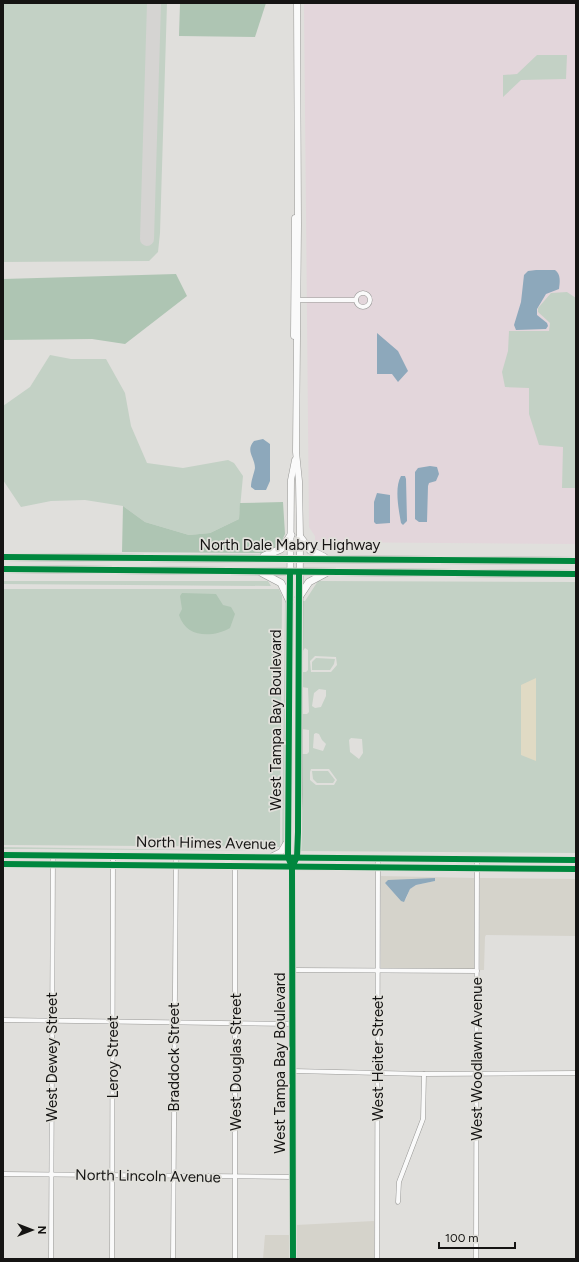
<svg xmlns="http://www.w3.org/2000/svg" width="579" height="1262" font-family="Figtree,sans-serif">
<rect width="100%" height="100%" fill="#e0dfdc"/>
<g fill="#d5d3cb" fill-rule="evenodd">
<path d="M381,876L474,878V969L381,968ZM435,881L416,885L410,889L406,899L401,901L385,883Z"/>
<path d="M480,878L576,879V936L486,935L485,937L484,970H480Z"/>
<path d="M374,1221V1259H296V1225Z"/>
<path d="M265,1235H290V1259H263Z"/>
</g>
<path fill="#e3d6db" d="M304,3H576V544L315,542V536L309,527Z"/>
<g fill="#c3d1c5" fill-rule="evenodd">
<path d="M3,3H149L142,240H151L159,3H167L160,233L158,252L149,261L3,262Z"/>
<path d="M537,55H567L566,79L521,80L503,97V75L517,74Z"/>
<path d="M567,292L576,298V488H562L563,447L539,445L529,414V388L505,387L502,372L508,351L509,331H549L550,323L538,312V308L551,293Z"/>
<path d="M50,355L71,359H106L125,393L131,426L147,463L183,468L228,460L234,463L243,476L239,519L210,533L189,535L145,522L123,506L85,500L51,501L21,507L3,480V406L30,387Z"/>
<path d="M3,581H268L271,586L3,584Z"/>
<path d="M318,581L576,582V853L301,851L302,754H307L309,752V730L302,729V714H307L309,712L308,688L302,687V672H306L308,670V650L305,648L302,652V601H305ZM315,656L336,657L337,665L331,672H311L310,661ZM319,689L326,690V696L321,707L315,708L312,706L314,693ZM316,733L319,734L322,740L326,744L323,751L313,748L314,734ZM351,738L362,739L363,753L359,759L350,752L349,740ZM311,769H329L337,780L334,785H316L310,780V772Z"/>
<path d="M3,589H279L282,596L280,847L3,845Z"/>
<path d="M285,601L287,602L286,832L282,846Z"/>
<path d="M316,658L335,659L334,664L330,670H312V662Z"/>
<path d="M312,771H328L335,780L333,783H317L313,779Z"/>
<path d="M3,847L278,851L35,849H3Z"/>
</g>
<g fill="#aec5b3">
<path d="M180,3H266L255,37L179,36Z"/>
<path d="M176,274L187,296L125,344L92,339L3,340V279Z"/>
<path d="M283,502L285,534L279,547L265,553L122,552L123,506L145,522L189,535L210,533L239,519L240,503Z"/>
<path d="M182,593L216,594L223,605L231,607L235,614L230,628C212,638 186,638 179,615L182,609L180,596Z"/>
</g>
<path fill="#e0dac4" d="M536,678V761L521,755V685Z"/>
<g fill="#8da8bb">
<path d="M536,270H555C561,274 560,282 559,289L546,294L537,309V315L547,323L548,326L546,329L516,330L514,325L521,302L524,275L528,271Z"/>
<path d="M377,333L398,351L408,371L398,382L392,374H377Z"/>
<path d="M263,439L270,444V481L266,490H255L251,487C251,480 254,474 255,468C255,457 245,451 254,441Z"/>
<path d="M430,466L437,467L439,474L436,481L429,483L428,486L427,522H419L415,519V472L418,468Z"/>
<path d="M401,476H405L406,479L407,521L403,525L401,523C399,511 394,488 401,476Z"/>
<path d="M377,493L390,495V523L376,524L374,522V502Z"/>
<path d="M435,878V881L416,885L410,889L404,902L401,901L385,883L388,880Z"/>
</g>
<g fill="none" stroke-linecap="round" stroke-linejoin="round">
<path stroke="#d5d4d2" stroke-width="14" d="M147,239L154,3"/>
<g stroke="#989896" stroke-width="5">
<g id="street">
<circle cx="363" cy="300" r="7"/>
<path d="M295,300H356"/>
<path d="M294,970L477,971"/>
<path d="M3,1020L293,1024"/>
<path d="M293,1071L424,1074L576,1073"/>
<path d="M3,1174L293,1177"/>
<path d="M398,1202L399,1182L423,1119L424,1074"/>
<path d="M51,1259L53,855"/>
<path d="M112,1259L113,855"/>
<path d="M173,1259L176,856"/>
<path d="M235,1259V866"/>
<path d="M377,1259L378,858"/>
<path d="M476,1259L477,859"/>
</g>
</g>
<g stroke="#989896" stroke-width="7">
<g id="secondary">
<path d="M294,336L295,218"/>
<path d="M3,855L576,860"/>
<path d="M273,856L281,852L287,842"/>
<path d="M3,864L576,869"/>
<path d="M292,867L297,857L299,795L300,537L299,481L296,452L298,225L297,3"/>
<path d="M293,1259L292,867L288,857L291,480L295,460"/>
</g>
</g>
<g stroke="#989896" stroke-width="8">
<g id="primary">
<path d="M300,537L310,550L324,557"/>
<path d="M264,556L281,549L291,535"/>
<path d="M3,557L576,561"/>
<path d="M3,569L576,574"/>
<path d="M262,573L281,583L290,602"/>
<path d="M299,597L309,582L326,573"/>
</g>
</g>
<use href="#street" stroke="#fafafa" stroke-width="4"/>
<use href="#secondary" stroke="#fafafa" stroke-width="6"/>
<use href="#primary" stroke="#fafafa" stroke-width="7"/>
<g stroke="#e1e0db" stroke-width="8">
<g id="cycleway">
<path d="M3,557L576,561"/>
<path d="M3,569L576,574"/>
<path d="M290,572L288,857L292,867L293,1259"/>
<path d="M3,855L576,860"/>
<path d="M294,863L297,857L298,832L299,572"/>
<path d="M3,864L576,869"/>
</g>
</g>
<use href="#cycleway" stroke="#00873e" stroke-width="6"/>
</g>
<g text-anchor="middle" stroke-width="3.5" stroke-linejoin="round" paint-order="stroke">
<g font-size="15" fill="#151413" stroke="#e1e0db">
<text x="290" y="550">North Dale Mabry Highway</text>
<text transform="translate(276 720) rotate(-90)" y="5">West Tampa Bay Boulevard</text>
<text transform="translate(206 843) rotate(1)" y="5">North Himes Avenue</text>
<text transform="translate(52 1057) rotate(-90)" y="5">West Dewey Street</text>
<text transform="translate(113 1057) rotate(-90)" y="5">Leroy Street</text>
<text transform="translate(174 1057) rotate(-90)" y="5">Braddock Street</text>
<text transform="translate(378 1058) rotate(-90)" y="5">West Heiter Street</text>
<text transform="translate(477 1059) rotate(-90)" y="5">West Woodlawn Avenue</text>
<text transform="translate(236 1062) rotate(-90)" y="5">West Douglas Street</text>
<text transform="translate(280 1063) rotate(-90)" y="5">West Tampa Bay Boulevard</text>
<text transform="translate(148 1176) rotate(1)" y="5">North Lincoln Avenue</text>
</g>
</g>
<rect width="579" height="1262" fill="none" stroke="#151413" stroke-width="8"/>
<g transform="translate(32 1230) rotate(90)" stroke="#e1e0db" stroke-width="3" paint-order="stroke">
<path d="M0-3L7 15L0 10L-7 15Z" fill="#151413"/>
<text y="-6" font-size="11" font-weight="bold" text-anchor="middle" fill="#151413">N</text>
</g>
<path d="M439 1242v6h76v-6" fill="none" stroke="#151413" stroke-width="2"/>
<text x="445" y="1242" font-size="12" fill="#151413" stroke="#e1e0db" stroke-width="3" paint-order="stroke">100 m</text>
</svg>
